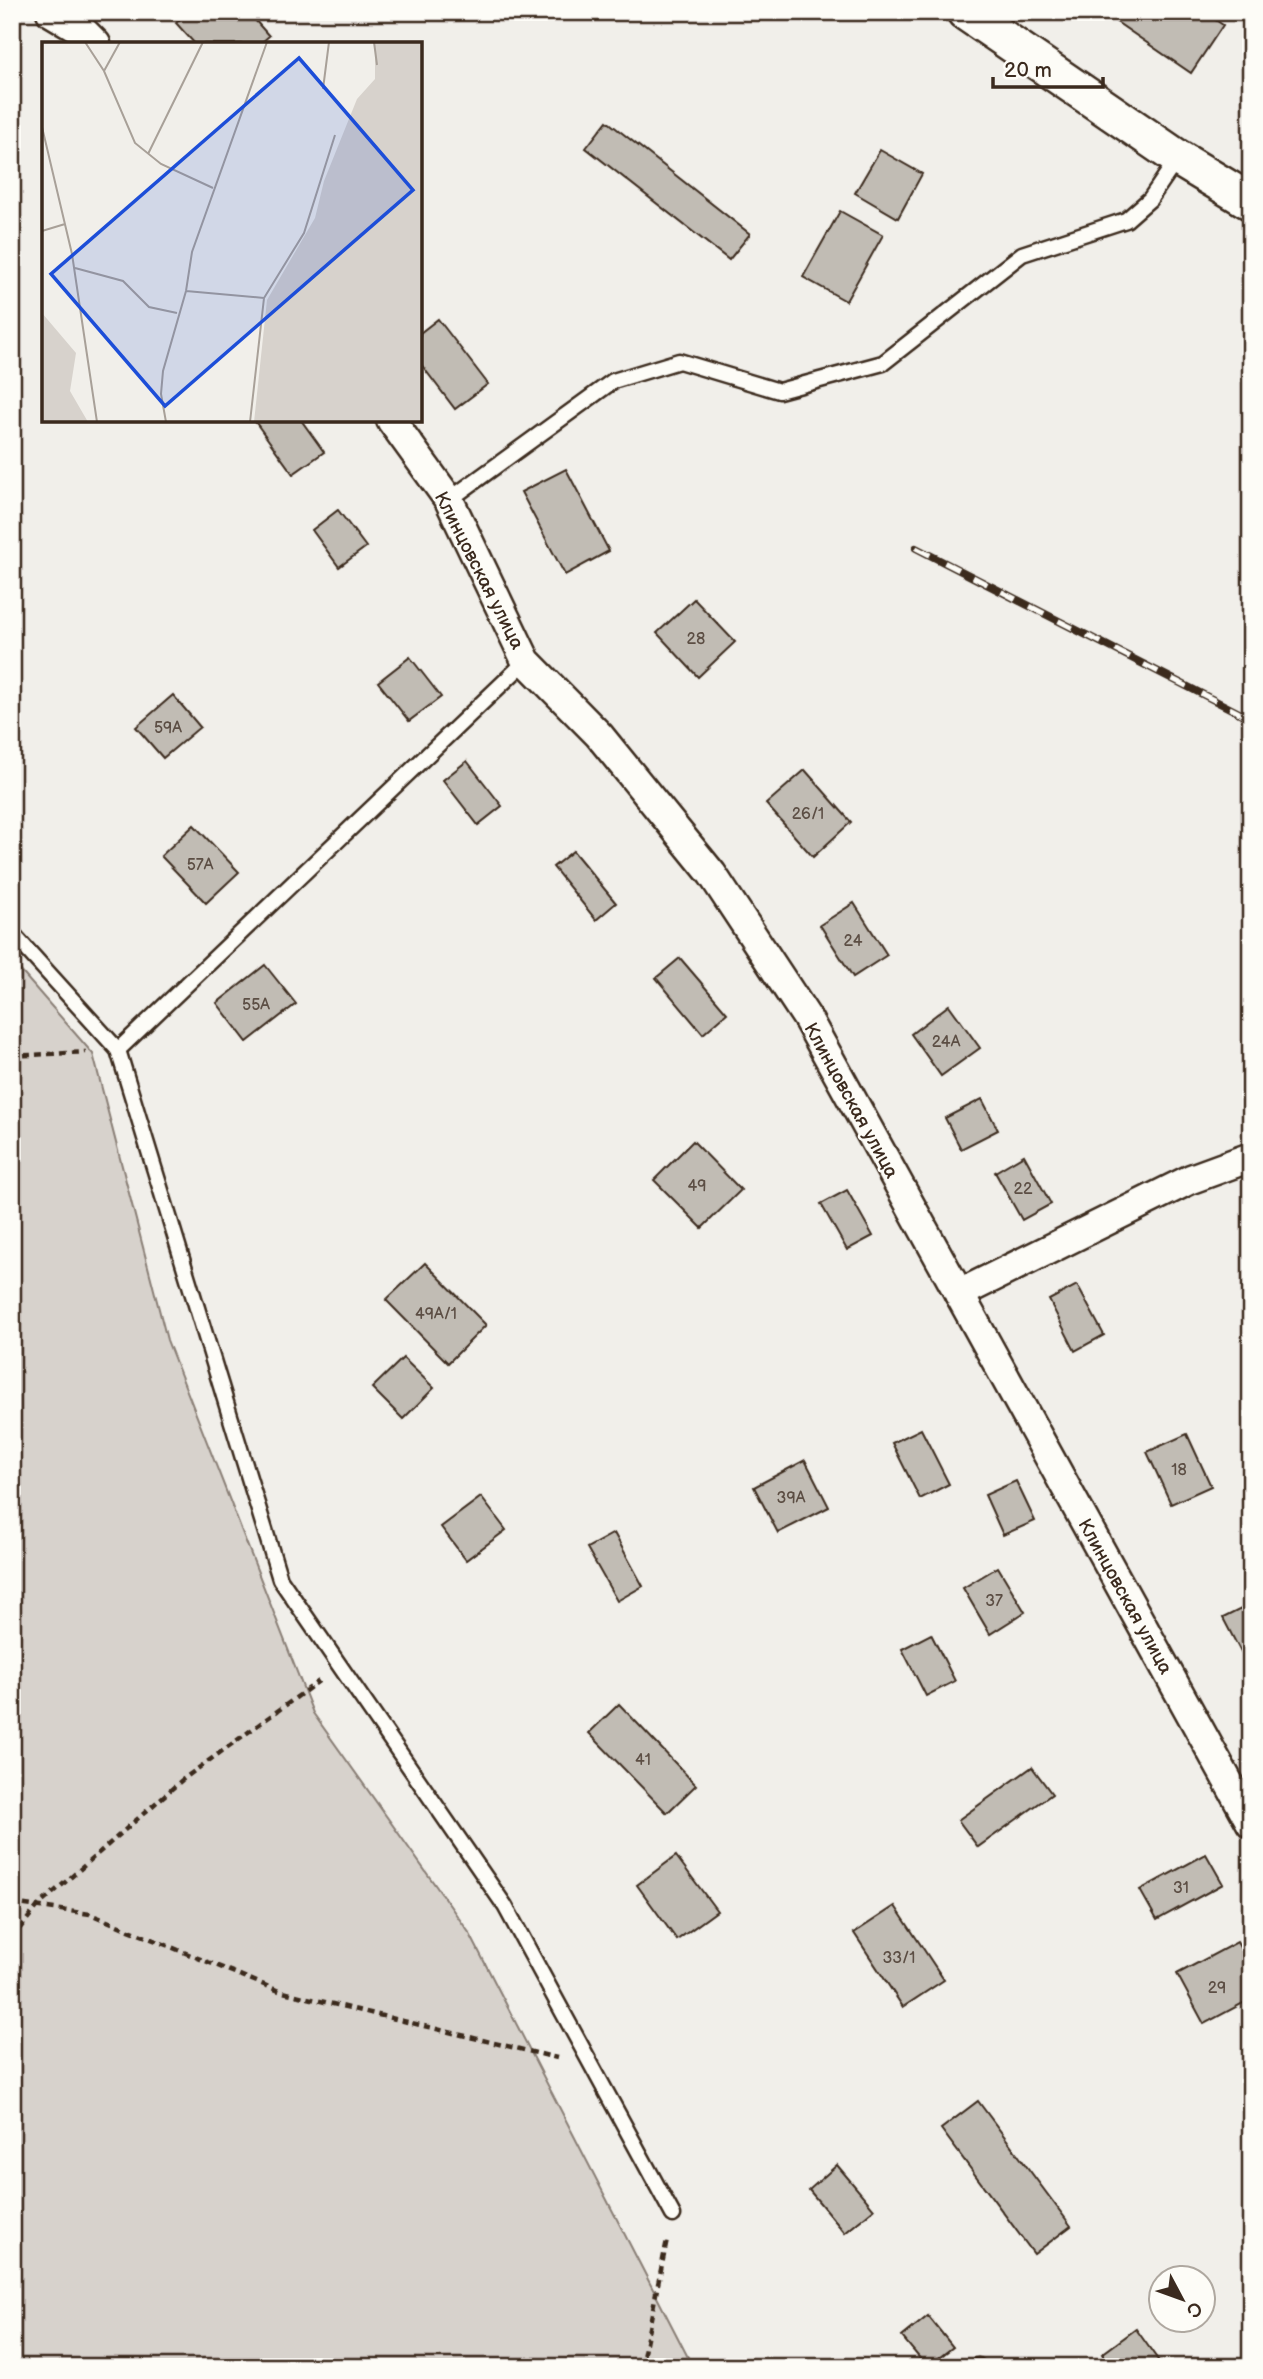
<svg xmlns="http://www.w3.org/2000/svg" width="1263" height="2379" font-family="'Balsamiq Sans',sans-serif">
<rect width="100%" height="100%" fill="#f1efea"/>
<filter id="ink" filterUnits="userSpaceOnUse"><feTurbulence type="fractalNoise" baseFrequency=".0143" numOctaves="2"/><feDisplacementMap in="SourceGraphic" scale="14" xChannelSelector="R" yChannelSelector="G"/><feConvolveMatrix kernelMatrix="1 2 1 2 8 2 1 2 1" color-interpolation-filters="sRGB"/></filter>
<g filter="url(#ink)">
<path fill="#d7d2cc" stroke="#897e75" stroke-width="2" d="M12,961L93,1054L167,1340L313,1713L470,1934L693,2367H12Z"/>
<g fill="#c1bcb4" stroke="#3b2a1e" stroke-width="2">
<path d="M187,12H248L269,36L260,44H195L176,23Z"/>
<path d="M1102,12H1204L1223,25L1191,73Z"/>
<path d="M607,121L750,234L729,260L586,148Z"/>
<path d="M880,150L922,174L898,218L855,193Z"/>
<path d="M840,211L883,235L846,301L803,277Z"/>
<path d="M438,319L488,384L455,409L420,363V333Z"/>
<path d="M254,420H301L324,452L293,474Z"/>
<path d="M566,469L609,551L565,575L521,492Z"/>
<path d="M338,510L366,547L339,567L312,530Z"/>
<path d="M694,599L735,642L698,677L657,633Z"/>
<path d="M410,657L441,697L409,721L378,682Z"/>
<path d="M173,695L200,727L163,758L136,727Z"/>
<path d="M467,761L502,806L478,825L443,780Z"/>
<path d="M805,770L851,822L813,857L766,804Z"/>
<path d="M194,825L239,872L206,903L161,856Z"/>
<path d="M573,851L616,903L596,920L553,867Z"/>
<path d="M854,903L887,955L853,977L820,925Z"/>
<path d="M680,958L727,1013L703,1034L656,978Z"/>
<path d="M265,965L296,1004L247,1042L217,1003Z"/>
<path d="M949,1005L980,1048L941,1076L911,1034Z"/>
<path d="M982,1099L998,1130L961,1149L945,1118Z"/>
<path d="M693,1141L741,1190L702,1228L654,1180Z"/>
<path d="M1024,1155L1051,1204L1022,1220L995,1172Z"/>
<path d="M847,1190L873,1236L847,1250L821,1204Z"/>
<path d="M425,1263L486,1325L448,1363L386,1300Z"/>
<path d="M1077,1285L1104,1335L1075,1351L1049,1300Z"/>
<path d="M403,1358L434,1388L403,1419L372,1388Z"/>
<path d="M921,1429L949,1484L920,1499L892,1443Z"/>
<path d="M1187,1434L1211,1486L1171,1504L1147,1452Z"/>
<path d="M805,1460L829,1507L778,1533L754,1487Z"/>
<path d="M1016,1481L1035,1521L1003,1535L985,1495Z"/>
<path d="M481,1497L506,1530L466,1560L441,1527Z"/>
<path d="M614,1533L643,1586L617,1601L587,1548Z"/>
<path d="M998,1567L1025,1612L990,1634L963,1588Z"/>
<path d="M1251,1604V1662L1247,1664L1223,1618Z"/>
<path d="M931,1634L955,1681L926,1696L902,1649Z"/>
<path d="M619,1704L696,1785L667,1813L589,1733Z"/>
<path d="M1032,1767L1052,1794L978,1847L958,1820Z"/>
<path d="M1206,1854L1223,1884L1157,1920L1140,1890Z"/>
<path d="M676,1856L717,1911L677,1940L637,1885Z"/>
<path d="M895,1906L944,1980L903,2007L854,1933Z"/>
<path d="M1237,1942L1251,1968V1999L1204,2024L1177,1974Z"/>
<path d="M978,2101L1071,2226L1034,2254L941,2129Z"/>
<path d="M837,2165L874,2209L845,2233L809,2190Z"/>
<path d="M928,2316L953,2347L927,2367L902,2337Z"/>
<path d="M1136,2329L1163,2367H1111L1102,2354Z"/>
</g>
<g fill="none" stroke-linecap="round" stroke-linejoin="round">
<g stroke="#3b2a1e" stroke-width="19">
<g id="service">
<path d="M449,500L613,381L679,361L779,391L883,363L1022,254L1126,220L1150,199L1178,158"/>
<path d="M12,933L118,1050L280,1579L505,1906L673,2215"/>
<path d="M118,1050L526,661"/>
<path d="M978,2366L979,2367"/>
</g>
</g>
<g stroke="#3b2a1e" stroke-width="33">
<g id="minor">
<path d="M51,12L83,31L96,44"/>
<path d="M391,420L449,500L526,661L599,735L712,874L807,1018L1251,1823"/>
<path d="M959,1294L1191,1179L1251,1157"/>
</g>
</g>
<g stroke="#3b2a1e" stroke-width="40">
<path id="tertiary" d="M965,12L1178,158L1251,202"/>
</g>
<g stroke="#3b2a1e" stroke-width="4.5" stroke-dasharray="7 5" stroke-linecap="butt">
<path d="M12,1056L86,1052"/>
<path d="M12,1903L90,1914L279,1991L557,2058"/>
<path d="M12,1938L38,1906L182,1780L319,1681"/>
<path d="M641,2367L667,2240"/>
</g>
<use href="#service" stroke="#fdfcf7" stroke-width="14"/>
<use href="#minor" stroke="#fdfcf7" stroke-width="28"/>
<use href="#tertiary" stroke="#fdfcf7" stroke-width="35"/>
<g stroke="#3b2a1e" stroke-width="8">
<path id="rail" d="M916,548L1251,719"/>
</g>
<use href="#rail" stroke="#fdfcf7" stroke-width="5" stroke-dasharray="16" stroke-linecap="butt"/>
</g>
</g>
<g text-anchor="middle" stroke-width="5" stroke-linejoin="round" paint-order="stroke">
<g font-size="16" fill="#5c4e44">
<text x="696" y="644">28</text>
<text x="168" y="733">59А</text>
<text x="808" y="819">26/1</text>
<text x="200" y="870">57А</text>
<text x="853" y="946">24</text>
<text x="256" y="1010">55А</text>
<text x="946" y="1047">24А</text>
<text x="697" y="1191">49</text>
<text x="1023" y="1194">22</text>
<text x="436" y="1319">49А/1</text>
<text x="1179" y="1475">18</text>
<text x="791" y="1503">39А</text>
<text x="994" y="1606">37</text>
<text x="643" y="1765">41</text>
<text x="1181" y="1893">31</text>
<text x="899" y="1963">33/1</text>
<text x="1217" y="1993">29</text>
</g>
<g font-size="19" fill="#3b2a1e" stroke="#fdfcf7">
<text transform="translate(480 570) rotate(63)" y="7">Клинцовская улица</text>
<text transform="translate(852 1100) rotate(61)" y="7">Клинцовская улица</text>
<text transform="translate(1126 1596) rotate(61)" y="7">Клинцовская улица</text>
</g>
</g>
<g transform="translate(42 42)">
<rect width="380" height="380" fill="#f1efea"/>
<path d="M333,0H380V380H212L225,258L273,176L282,139L315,57L333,37ZM0,271L34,311L28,349L46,380H0Z" fill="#d7d2cc"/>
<path fill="none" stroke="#a8a098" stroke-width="2" d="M43,0L62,29L93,101L119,122L171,146M332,0L335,23M62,29L78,0M281,47L287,0M0,85L30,212L55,380M106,112L161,0M0,189L23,182M33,226L81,239L107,265L135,271M144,249L222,256M124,380L119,352L121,329L144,249L150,210L225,0M208,380L222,256L262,191L293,93"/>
<path fill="#1d4ed8" fill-opacity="0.15" stroke="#1d4ed8" stroke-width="3.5" d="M257,16L371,148L123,364L9,232Z"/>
<rect width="380" height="380" fill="none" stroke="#3b2a1e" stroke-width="3.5"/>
</g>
<rect width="1263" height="2379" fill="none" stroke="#fdfcf7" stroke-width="42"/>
<rect x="21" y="21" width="1221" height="2337" fill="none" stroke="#3b2a1e" stroke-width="2.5" filter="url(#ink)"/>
<g transform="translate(1182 2299) rotate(131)"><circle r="33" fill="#fdfcf7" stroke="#afa8a0" stroke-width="2"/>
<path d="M0-5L12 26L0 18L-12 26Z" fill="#3b2a1e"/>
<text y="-10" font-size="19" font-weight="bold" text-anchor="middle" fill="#3b2a1e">С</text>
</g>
<path d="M993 77v10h110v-10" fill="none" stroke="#3b2a1e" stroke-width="3.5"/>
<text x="1004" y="77" font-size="21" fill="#3b2a1e" stroke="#fdfcf7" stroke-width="5" paint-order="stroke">20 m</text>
</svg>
